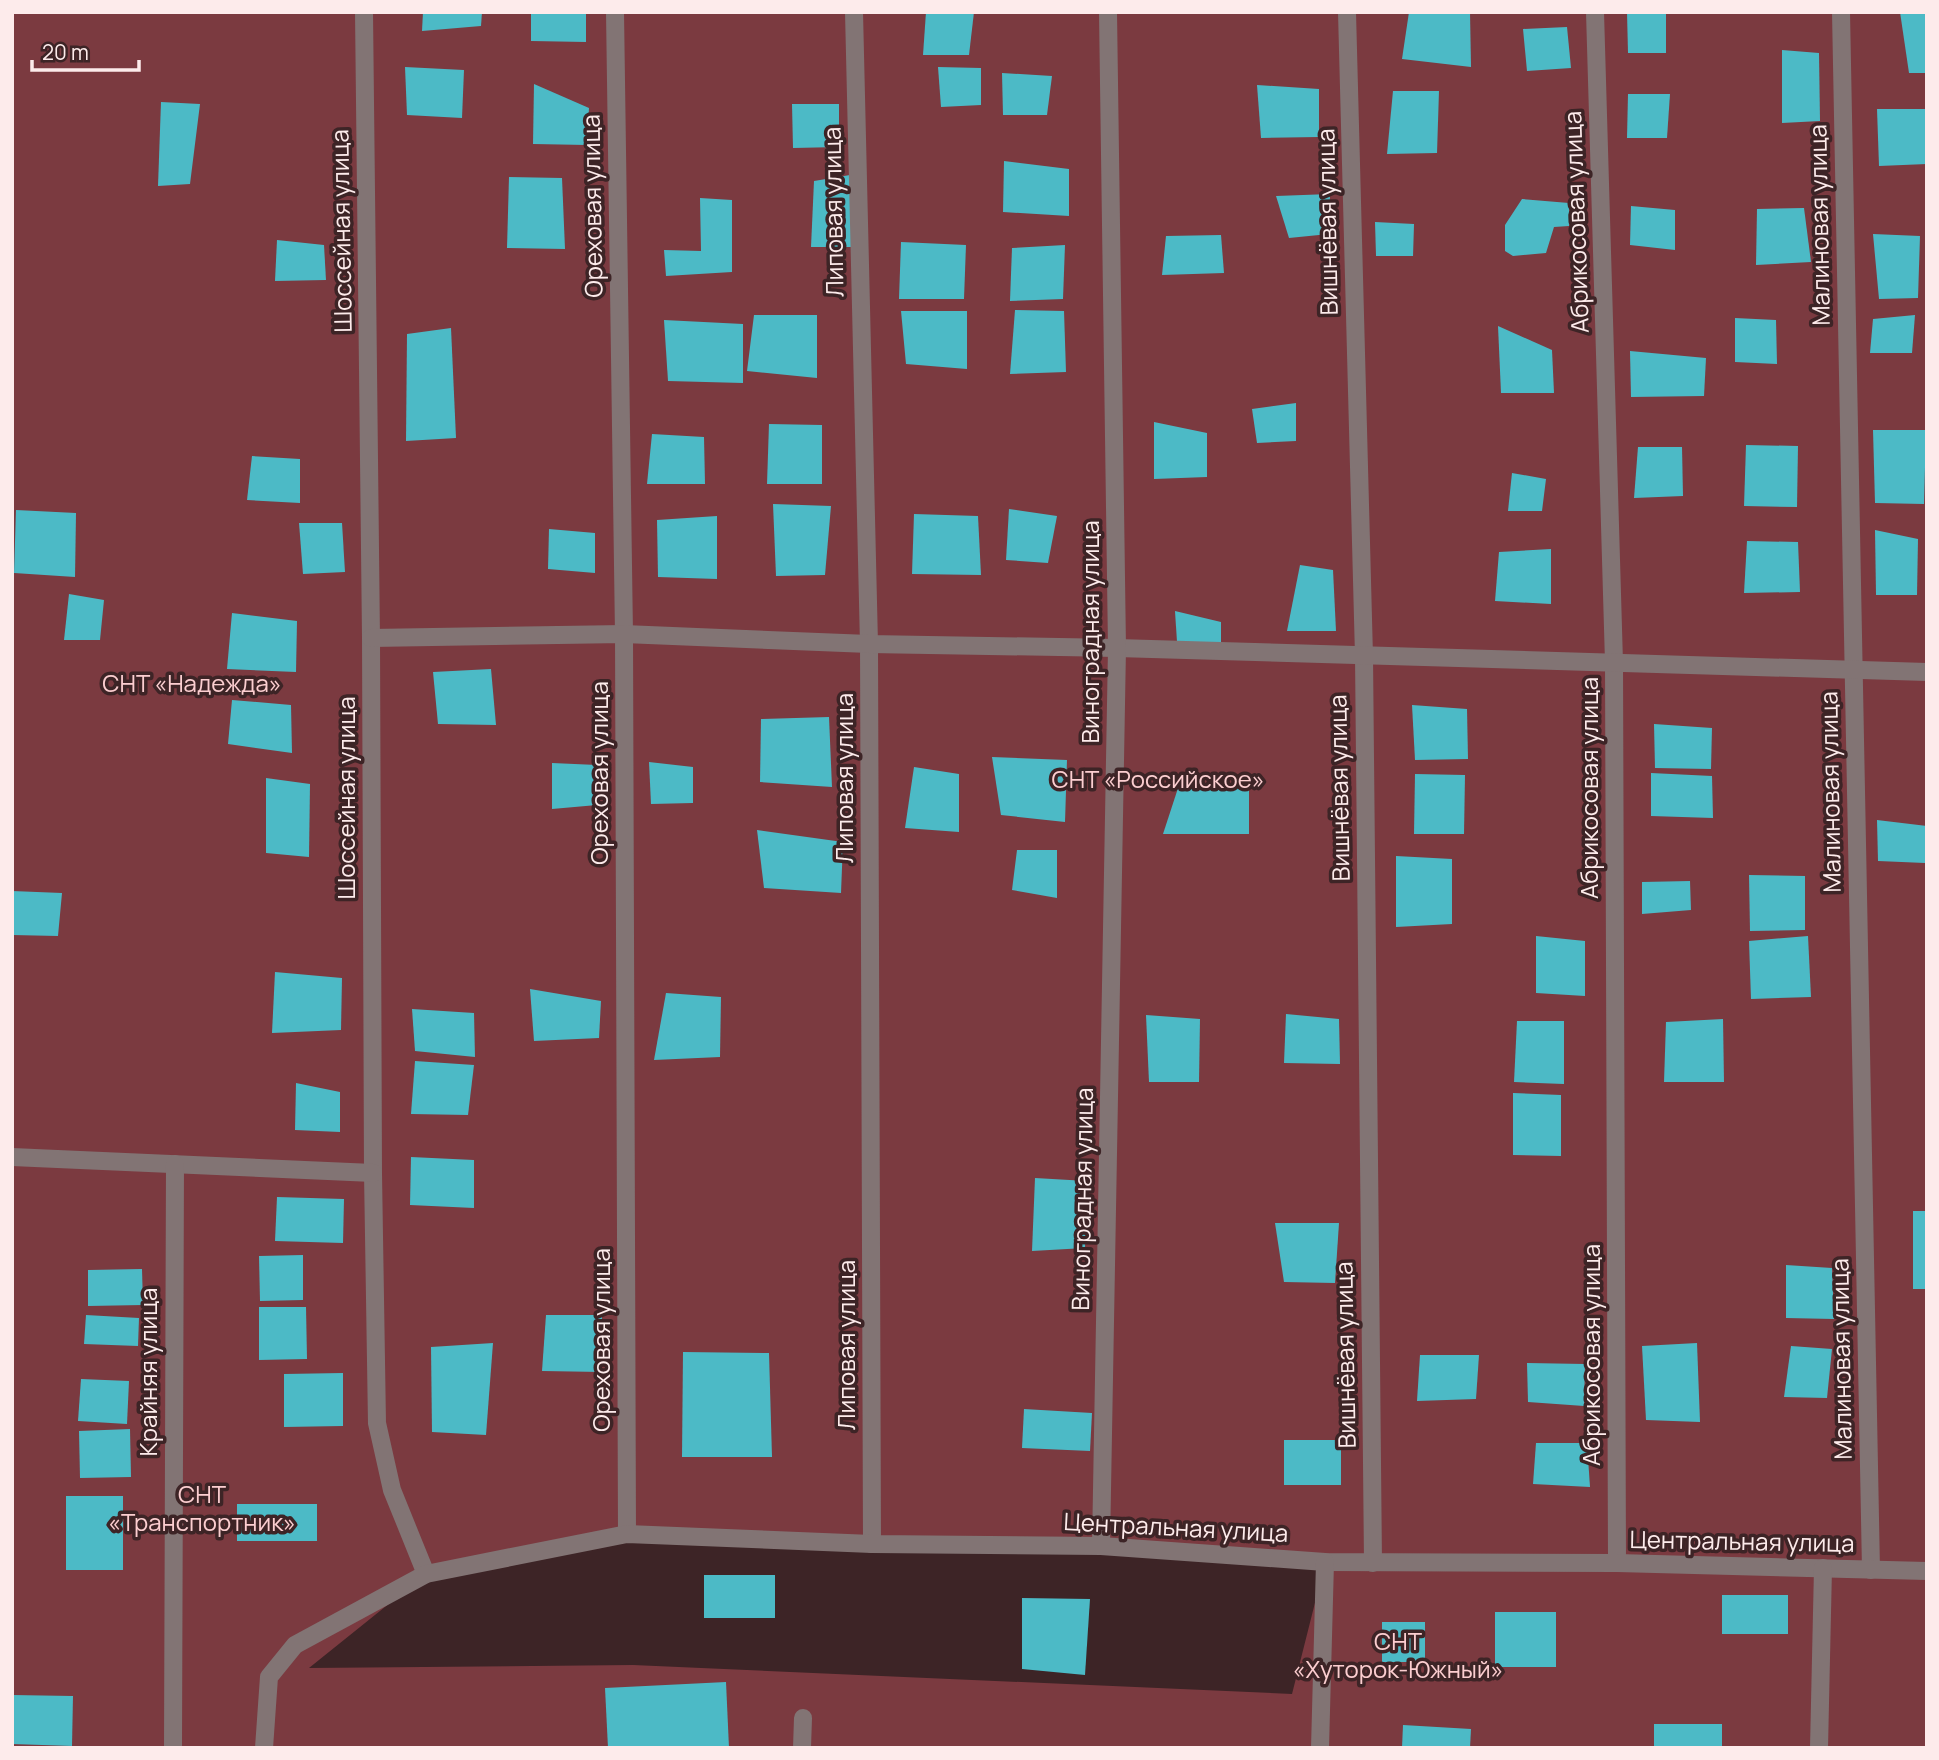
<svg xmlns="http://www.w3.org/2000/svg" width="1939" height="1760" font-family="Manrope,sans-serif">
<rect width="100%" height="100%" fill="#3d2426"/>
<path fill="#7b3a40" fill-rule="evenodd" d="M12,12H1927V1748H12ZM627,1534L1325,1563L1292,1694L633,1665L309,1668L426,1574Z"/>
<g fill="#4cbac6">
<path d="M423,12H482L481,26L422,31Z"/>
<path d="M531,12H586V42L531,41Z"/>
<path d="M926,12H974L969,55H923Z"/>
<path d="M1409,12H1470L1471,67L1402,59Z"/>
<path d="M1627,12H1666V53H1628Z"/>
<path d="M1900,12H1927V73H1909Z"/>
<path d="M1567,27L1571,68L1527,71L1523,29Z"/>
<path d="M1782,50L1819,53L1820,121L1782,123Z"/>
<path d="M405,67L464,70L462,118L407,115Z"/>
<path d="M938,67L981,68V105L941,107Z"/>
<path d="M1002,73L1052,76L1047,115H1003Z"/>
<path d="M534,84L589,108L587,145L533,144Z"/>
<path d="M1257,85L1319,89V137L1261,138Z"/>
<path d="M1393,91H1439L1437,153L1387,154Z"/>
<path d="M1628,94H1670L1667,138H1627Z"/>
<path d="M161,102L200,104L190,184L158,186Z"/>
<path d="M792,104H839V147L793,148Z"/>
<path d="M1877,109H1927V164L1879,166Z"/>
<path d="M1004,161L1069,169V216L1003,212Z"/>
<path d="M850,175L853,247H811L814,181Z"/>
<path d="M509,177L562,178L565,249L507,248Z"/>
<path d="M1330,194L1329,234L1289,238L1276,196Z"/>
<path d="M700,198L732,200V272L666,276L664,250L701,251Z"/>
<path d="M1522,199L1569,203V226L1554,227L1546,253L1513,256L1505,251V225Z"/>
<path d="M1631,206L1675,210V250L1630,245Z"/>
<path d="M1804,208L1811,262L1756,265L1757,209Z"/>
<path d="M1375,222L1414,224L1413,256H1376Z"/>
<path d="M1873,234L1920,236L1918,298L1879,299Z"/>
<path d="M1221,235L1224,273L1162,275L1166,236Z"/>
<path d="M277,240L324,245L326,280L275,281Z"/>
<path d="M901,242L966,245L964,299H899Z"/>
<path d="M1065,245L1063,299L1010,301L1012,248Z"/>
<path d="M1015,310L1064,311L1066,372L1010,374Z"/>
<path d="M901,311H967V369L906,364Z"/>
<path d="M754,315H817V378L747,371Z"/>
<path d="M1915,315L1912,353H1870L1873,319Z"/>
<path d="M1735,318L1776,320L1777,364L1735,362Z"/>
<path d="M664,320L743,324V383L668,381Z"/>
<path d="M1498,326L1552,350L1554,393H1501Z"/>
<path d="M451,328L456,438L406,441L407,334Z"/>
<path d="M1630,351L1706,358L1704,396L1631,397Z"/>
<path d="M1296,403V441L1257,443L1252,409Z"/>
<path d="M1154,422L1207,433V477L1154,479Z"/>
<path d="M769,424L822,425V484H767Z"/>
<path d="M1873,430H1926L1924,504L1875,503Z"/>
<path d="M652,434L704,437L705,484H647Z"/>
<path d="M1746,445L1798,446L1797,507L1744,506Z"/>
<path d="M1638,447H1682L1683,496L1634,498Z"/>
<path d="M252,456L300,459V503L247,500Z"/>
<path d="M1512,473L1546,479L1542,511H1508Z"/>
<path d="M773,504L831,506L825,575L776,576Z"/>
<path d="M1009,509L1057,516L1048,563L1006,560Z"/>
<path d="M16,510L76,513L75,577L14,573Z"/>
<path d="M914,514L978,516L981,575L912,574Z"/>
<path d="M717,516V579L658,577L657,520Z"/>
<path d="M299,523H342L345,572L303,574Z"/>
<path d="M549,529L595,533V573L548,569Z"/>
<path d="M1875,530L1918,539L1917,595H1876Z"/>
<path d="M1747,541L1798,542L1800,592L1744,593Z"/>
<path d="M1551,549V604L1495,601L1499,552Z"/>
<path d="M1300,565L1333,570L1336,631H1287Z"/>
<path d="M69,594L104,600L100,640H64Z"/>
<path d="M1175,611L1221,622V644L1177,642Z"/>
<path d="M232,613L297,621L296,672L227,669Z"/>
<path d="M491,669L496,725L438,724L433,672Z"/>
<path d="M232,700L291,705L292,753L228,744Z"/>
<path d="M1412,705L1467,709L1468,759L1415,760Z"/>
<path d="M829,717L832,787L760,782L761,719Z"/>
<path d="M1654,724L1712,728L1711,769L1655,768Z"/>
<path d="M992,757L1067,760L1065,822L1001,815Z"/>
<path d="M649,762L693,767V803L651,804Z"/>
<path d="M552,763L597,765V805L552,809Z"/>
<path d="M914,767L959,774V832L905,828Z"/>
<path d="M1651,773L1712,776L1713,818L1651,816Z"/>
<path d="M1415,774L1465,775L1464,834H1414Z"/>
<path d="M266,778L310,784L309,857L266,853Z"/>
<path d="M1180,782L1249,785V834H1163Z"/>
<path d="M1877,820L1927,826L1925,863L1878,861Z"/>
<path d="M757,830L843,842L841,893L764,888Z"/>
<path d="M1017,850H1057V898L1012,890Z"/>
<path d="M1396,856L1452,859V924L1396,927Z"/>
<path d="M1749,875L1805,876V930L1750,931Z"/>
<path d="M1690,881L1691,910L1642,914V882Z"/>
<path d="M12,891L62,893L58,936L12,935Z"/>
<path d="M1536,936L1585,941V996L1536,993Z"/>
<path d="M1808,936L1811,997L1751,999L1749,941Z"/>
<path d="M275,972L342,978L341,1030L272,1033Z"/>
<path d="M530,989L601,1001L599,1038L534,1041Z"/>
<path d="M666,993L721,997L720,1057L654,1060Z"/>
<path d="M412,1009L474,1013L475,1057L415,1051Z"/>
<path d="M1286,1014L1339,1019L1340,1064L1284,1063Z"/>
<path d="M1146,1015L1200,1019L1199,1082H1149Z"/>
<path d="M1723,1019L1724,1082H1664L1666,1022Z"/>
<path d="M1517,1021H1564V1084L1514,1082Z"/>
<path d="M415,1061L474,1065L468,1115L411,1114Z"/>
<path d="M296,1083L340,1092V1132L295,1130Z"/>
<path d="M1513,1093L1561,1095V1156L1513,1155Z"/>
<path d="M411,1157L474,1160V1208L410,1205Z"/>
<path d="M1035,1178L1087,1181L1085,1248L1032,1251Z"/>
<path d="M277,1197L344,1199L343,1243L275,1241Z"/>
<rect x="1913" y="1211" width="14" height="78"/>
<path d="M1275,1223H1339L1335,1283L1284,1282Z"/>
<path d="M303,1255V1300L260,1301L259,1256Z"/>
<path d="M1786,1265L1832,1268L1834,1319L1786,1318Z"/>
<path d="M142,1269L143,1305L88,1306V1270Z"/>
<path d="M259,1307H306L307,1359L259,1360Z"/>
<path d="M86,1315L139,1318L138,1346L84,1344Z"/>
<path d="M546,1315H602V1372L542,1371Z"/>
<path d="M493,1343L486,1435L432,1432L431,1347Z"/>
<path d="M1697,1343L1700,1422L1646,1420L1642,1346Z"/>
<path d="M1791,1346L1832,1349L1827,1398L1784,1397Z"/>
<path d="M683,1352L769,1353L772,1457H682Z"/>
<path d="M1420,1355H1479L1476,1399L1417,1401Z"/>
<path d="M1527,1363L1585,1364L1584,1406L1528,1402Z"/>
<path d="M343,1373V1426L284,1427V1374Z"/>
<path d="M81,1379L129,1381L127,1424L78,1421Z"/>
<path d="M1024,1409L1092,1413L1090,1451L1022,1448Z"/>
<path d="M130,1429L131,1477L80,1478L79,1431Z"/>
<rect x="1284" y="1440" width="57" height="45"/>
<path d="M1536,1443H1587L1590,1487L1533,1484Z"/>
<rect x="66" y="1496" width="57" height="74"/>
<rect x="237" y="1504" width="80" height="37"/>
<rect x="704" y="1575" width="71" height="43"/>
<rect x="1722" y="1595" width="66" height="39"/>
<path d="M1022,1598L1090,1599L1085,1675L1022,1669Z"/>
<rect x="1495" y="1612" width="61" height="55"/>
<rect x="1382" y="1622" width="43" height="40"/>
<path d="M726,1682L729,1748H608L605,1688Z"/>
<path d="M12,1695L73,1696L72,1746L12,1744Z"/>
<rect x="1654" y="1724" width="68" height="24"/>
<path d="M1403,1725L1471,1729L1470,1748H1402Z"/>
</g>
<g fill="none" stroke-linecap="round" stroke-linejoin="round">
<g stroke="#827474" stroke-width="18">
<path d="M364,12L371,638L373,1173L377,1423L392,1490L426,1574"/>
<path d="M615,12L624,634L627,1534"/>
<path d="M854,12L869,644L872,1544"/>
<path d="M1347,12L1364,656L1373,1563"/>
<path d="M1595,12L1614,662L1617,1563"/>
<path d="M1841,12L1871,1570"/>
<path d="M371,638L624,634L869,644L1117,648L1927,672"/>
<path d="M12,1157L373,1173"/>
<path d="M1101,1546L1117,648L1108,12"/>
<path d="M173,1748L175,1164"/>
<path d="M264,1748L269,1677L295,1645L426,1574L627,1534L872,1544L1101,1546L1325,1562L1617,1563L1927,1571"/>
<path d="M802,1748L803,1718"/>
<path d="M1320,1748L1325,1562"/>
<path d="M1819,1748L1823,1568"/>
</g>
</g>
<g text-anchor="middle" stroke-width="7" stroke-linejoin="round" paint-order="stroke">
<g font-size="24" fill="#fdebeb" stroke="#3d2426">
<text transform="translate(593 206) rotate(-91)" y="8">Ореховая улица</text>
<text transform="translate(834 212) rotate(-91)" y="8">Липовая улица</text>
<text transform="translate(1328 222) rotate(-91)" y="8">Вишнёвая улица</text>
<text transform="translate(1577 222) rotate(-92)" y="8">Абрикосовая улица</text>
<text transform="translate(1820 225) rotate(-91)" y="8">Малиновая улица</text>
<text transform="translate(342 231) rotate(-91)" y="8">Шоссейная улица</text>
<text transform="translate(1091 632) rotate(-90)" y="8">Виноградная улица</text>
<text transform="translate(600 773) rotate(-90)" y="8">Ореховая улица</text>
<text transform="translate(845 778) rotate(-90)" y="8">Липовая улица</text>
<text transform="translate(1340 788) rotate(-91)" y="8">Вишнёвая улица</text>
<text transform="translate(1590 788) rotate(-90)" y="8">Абрикосовая улица</text>
<text transform="translate(1831 792) rotate(-91)" y="8">Малиновая улица</text>
<text transform="translate(347 798) rotate(-90)" y="8">Шоссейная улица</text>
<text transform="translate(1083 1199) rotate(-89)" y="8">Виноградная улица</text>
<text transform="translate(602 1340) rotate(-90)" y="8">Ореховая улица</text>
<text transform="translate(847 1345) rotate(-90)" y="8">Липовая улица</text>
<text transform="translate(1346 1355) rotate(-91)" y="8">Вишнёвая улица</text>
<text transform="translate(1592 1355) rotate(-90)" y="8">Абрикосовая улица</text>
<text transform="translate(1842 1359) rotate(-91)" y="8">Малиновая улица</text>
<text transform="translate(149 1372) rotate(-90)" y="8">Крайняя улица</text>
<text transform="translate(1176 1528) rotate(3)" y="8">Центральная улица</text>
<text transform="translate(1742 1542) rotate(1)" y="8">Центральная улица</text>
</g>
<g font-size="24" fill="#fcced0" stroke="#3d2426">
<text x="192" y="692">СНТ «Надежда»</text>
<text x="1158" y="788">СНТ «Российское»</text>
<text x="202" y="1503">СНТ<tspan x="202" dy="28">«Транспортник»</tspan></text>
<text x="1398" y="1650">СНТ<tspan x="1398" dy="28">«Хуторок-Южный»</tspan></text>
</g>
</g>
<rect width="1939" height="1760" fill="none" stroke="#fdebeb" stroke-width="28"/>
<path d="M32 60v10h107v-10" fill="none" stroke="#fdebeb" stroke-width="3.5"/>
<text x="42" y="60" font-size="21" fill="#fdebeb" stroke="#3d2426" stroke-width="5" paint-order="stroke">20 m</text>
</svg>
